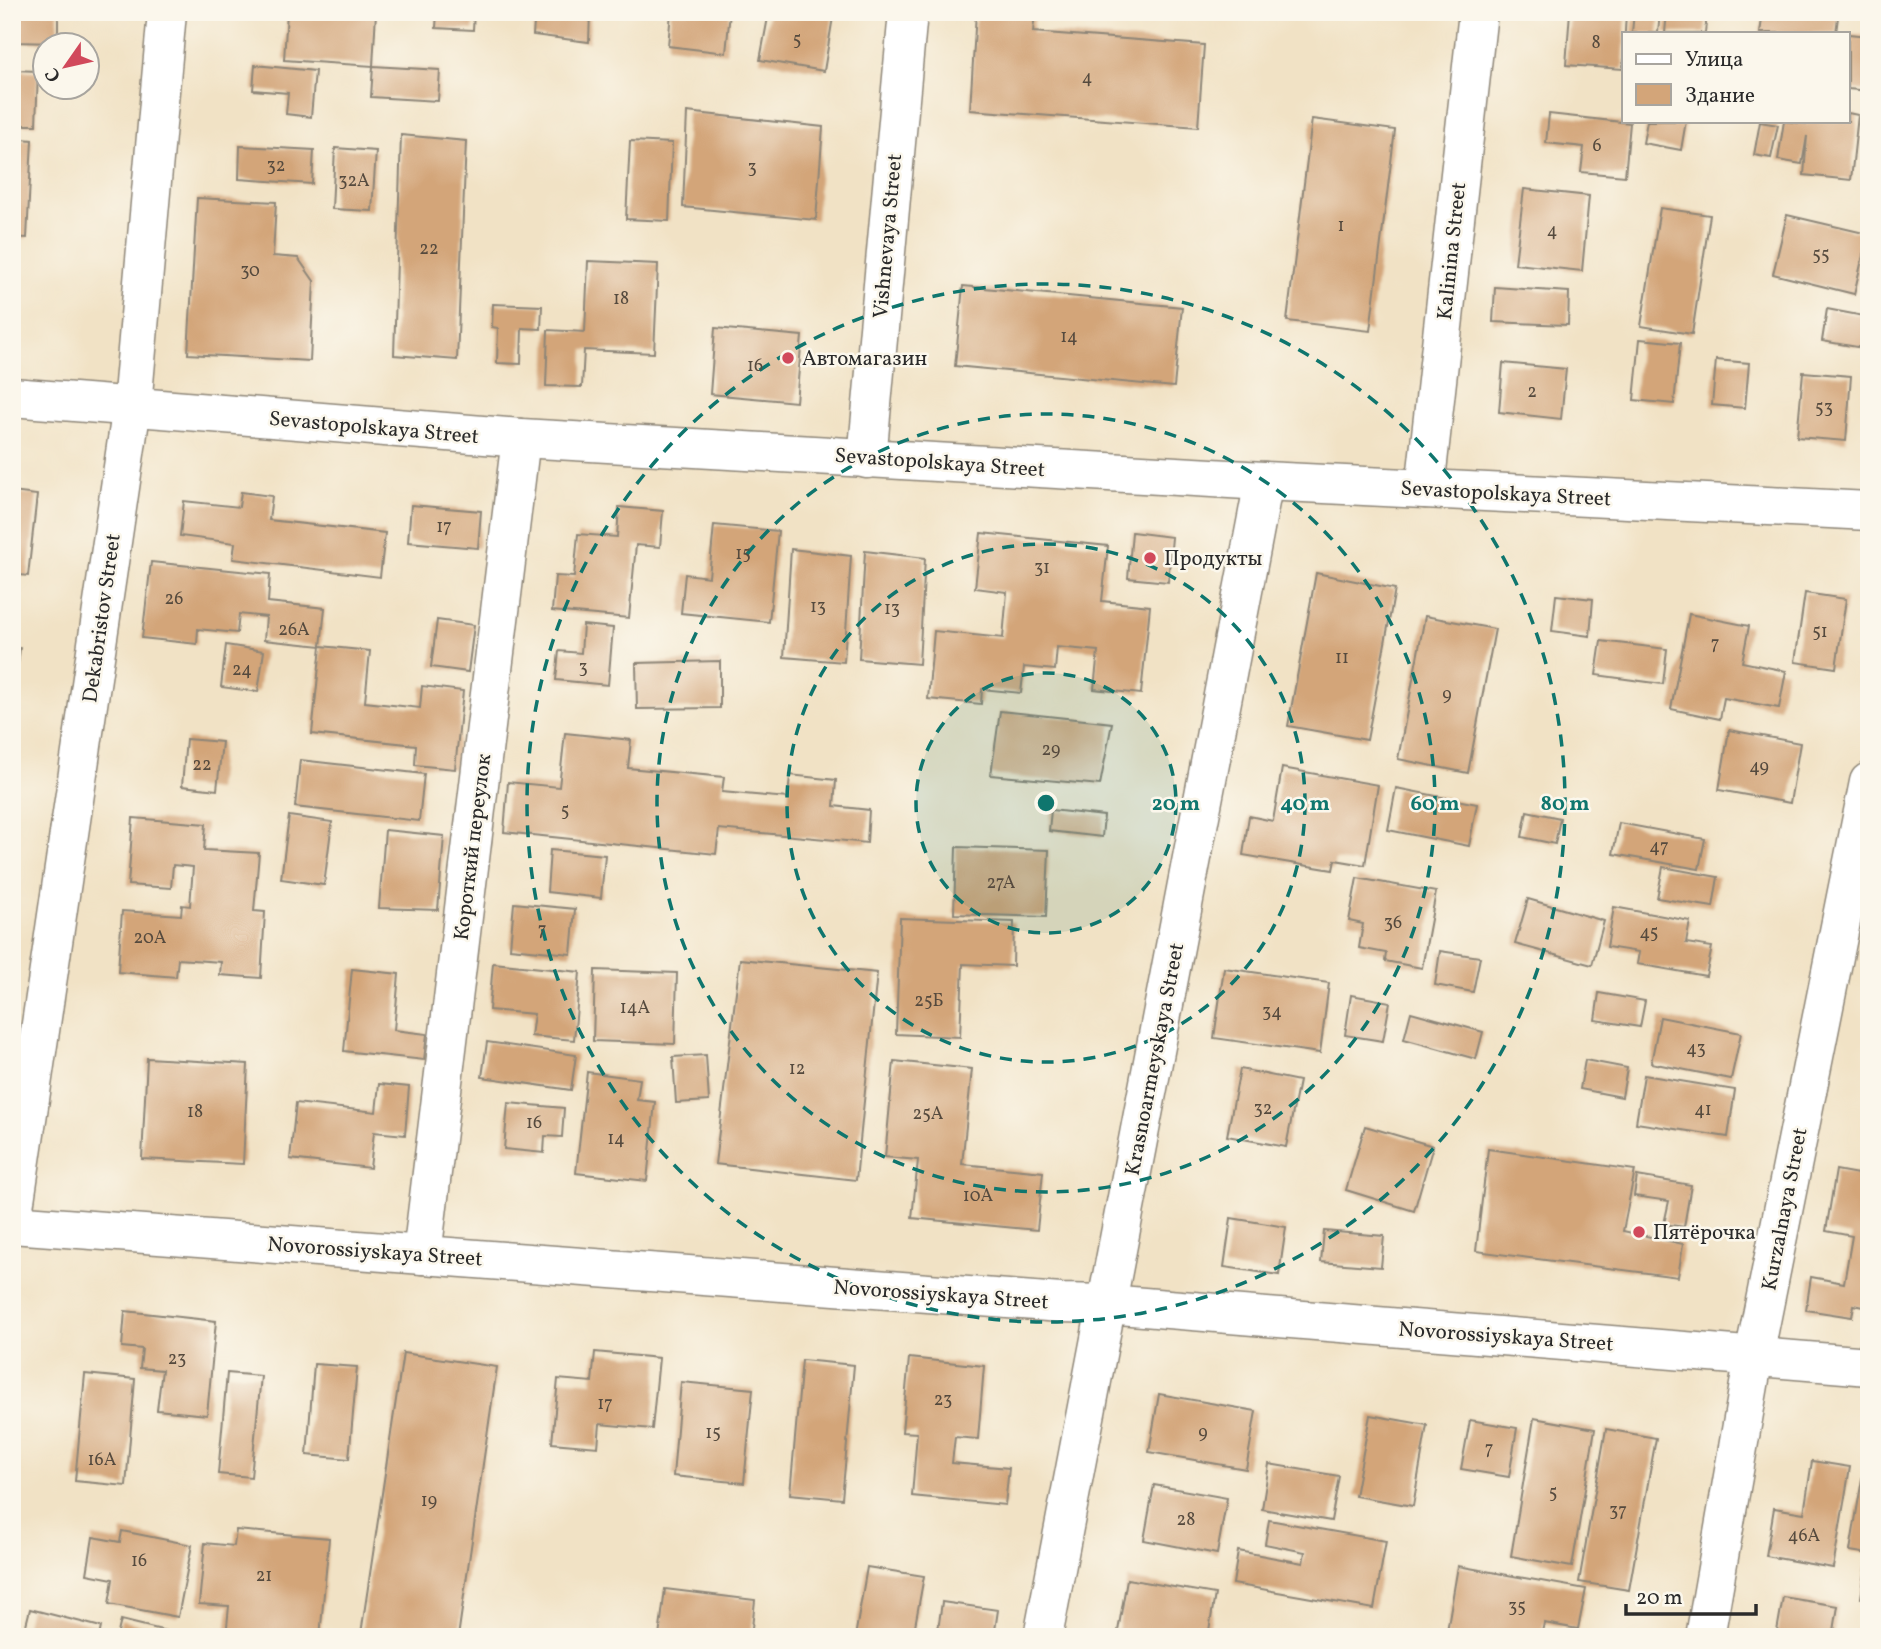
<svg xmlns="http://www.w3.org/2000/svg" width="1881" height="1649" font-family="Vollkorn,serif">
<rect width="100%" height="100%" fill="#fbf7ec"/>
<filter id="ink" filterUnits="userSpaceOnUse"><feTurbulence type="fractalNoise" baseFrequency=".0143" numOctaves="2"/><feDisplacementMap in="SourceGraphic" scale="14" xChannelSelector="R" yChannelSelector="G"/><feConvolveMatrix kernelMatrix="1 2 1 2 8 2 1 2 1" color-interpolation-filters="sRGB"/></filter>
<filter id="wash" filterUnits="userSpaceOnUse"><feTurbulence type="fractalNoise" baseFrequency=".00686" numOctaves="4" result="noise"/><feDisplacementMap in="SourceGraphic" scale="28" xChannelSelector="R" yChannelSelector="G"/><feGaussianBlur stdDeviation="1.57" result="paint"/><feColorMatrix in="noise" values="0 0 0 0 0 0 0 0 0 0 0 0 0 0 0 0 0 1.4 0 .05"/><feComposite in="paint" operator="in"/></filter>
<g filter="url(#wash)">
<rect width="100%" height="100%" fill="#f1e2c5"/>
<g id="blocks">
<g fill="#d3a579">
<path d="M12,12H58V43L12,42Z"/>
<path d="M287,12H376L373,66L284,60Z"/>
<path d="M437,12H474L473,30L436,28Z"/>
<path d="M535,12H590L589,42L533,35Z"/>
<path d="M671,12H730L726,53L668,46Z"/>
<path d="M769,12H807L833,17L824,71L760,60Z"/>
<path d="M976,12H1035L1033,32L1204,45L1198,127L970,110Z"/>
<path d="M1570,12H1626L1623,69L1566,65Z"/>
<path d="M1634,12H1660L1658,33H1632Z"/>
<path d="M1667,12H1707L1705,33H1665Z"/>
<path d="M1763,12L1838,17L1836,33H1760Z"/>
<path d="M1848,34L1869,36V91L1848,89Z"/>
<path d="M255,65L315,71L311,117L286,114L288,93L253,90Z"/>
<path d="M373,66L440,70L438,101L371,97Z"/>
<path d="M12,70L38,71L36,125H12Z"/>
<path d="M687,112L823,127L816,220L683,207Z"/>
<path d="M1848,113L1858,115L1851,180L1804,175L1807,136L1802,164L1778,160L1784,121L1808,124L1809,121H1848Z"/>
<path d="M1549,114L1630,123L1625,176L1581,172L1584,147L1546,143Z"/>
<path d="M1312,119L1395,130L1370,331L1287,321Z"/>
<path d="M1647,121H1686L1681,150L1643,143Z"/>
<path d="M1760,122L1778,125L1771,158L1754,155Z"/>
<path d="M401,135L466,141L457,360L394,355Z"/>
<path d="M12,138L32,140L27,238L12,237Z"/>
<path d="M630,141L672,143L669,221L626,219Z"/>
<path d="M240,146L314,150L312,184L239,179Z"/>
<path d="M335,148L376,151L372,211L332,209Z"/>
<path d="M1524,189L1589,196L1582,271L1515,264Z"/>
<path d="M197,198L276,202L273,256L298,258L314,281L310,361L188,354Z"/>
<path d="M1660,208L1710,215L1692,334L1641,326Z"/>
<path d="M1787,215L1868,234L1854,294L1773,274Z"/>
<path d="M588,261L658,264L654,353L584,350L582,387L546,386L548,330L585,332Z"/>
<path d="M963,286L1182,307L1174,387L955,366Z"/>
<path d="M1495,287L1569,292L1568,325L1493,322Z"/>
<path d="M493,304L542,306L541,329L522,328L521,364L497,363L498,328L492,327Z"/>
<path d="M1827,309L1869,317V349L1822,341Z"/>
<path d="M715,328L802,336L796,402L710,394Z"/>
<path d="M1640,339L1680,343L1674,404L1634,400Z"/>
<path d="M1716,360L1749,363L1745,408L1712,405Z"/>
<path d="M1503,363L1566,369L1561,419L1499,412Z"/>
<path d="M1803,372L1851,376L1846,441L1797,437Z"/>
<path d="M12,492L37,495L28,576L12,574Z"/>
<path d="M241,492L272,496L269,520L385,533L380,577L233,559L235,543L180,536L184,501L239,507Z"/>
<path d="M411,505L481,511L478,548L408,542Z"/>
<path d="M619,507L663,511L660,547L636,545L629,618L552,611L555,576L574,577L578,534L617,537Z"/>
<path d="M714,525L778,531L769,622L681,613L685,574L709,577Z"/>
<path d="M1132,532L1172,537L1168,582L1128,578Z"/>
<path d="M981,533L1108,546L1102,601L1150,606L1141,694L1094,689L1098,651L1057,647L1055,670L1024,667L1021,693L982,689L981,704L928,699L934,631L1003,638L1007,592L975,588Z"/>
<path d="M791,549L851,556L844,662L784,657Z"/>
<path d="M865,551L925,558L919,664L859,659Z"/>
<path d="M151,562L270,574L268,602L325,608L321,646L264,640L266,617L239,614L237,633L198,629L197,644L142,638Z"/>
<path d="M1316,573L1395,589L1367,740L1288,726Z"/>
<path d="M1805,593L1846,599L1836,668L1795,662Z"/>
<path d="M1556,595L1593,599L1590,636L1552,631Z"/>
<path d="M1689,614L1749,626L1742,662L1786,671L1779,708L1724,698L1720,719L1671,709Z"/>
<path d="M1425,616L1495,629L1468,773L1398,759Z"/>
<path d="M437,620L474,625L468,672L431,667Z"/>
<path d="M583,625L613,628L608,685L556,680L559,651L581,653Z"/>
<path d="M1601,641L1667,649L1663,684L1596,675Z"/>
<path d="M226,645L264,651L258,692L221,687Z"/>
<path d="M321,646L370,651L365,702L420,708L422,686L463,691L455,769L415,765L416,745L312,734Z"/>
<path d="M12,647L20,648L14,696H12Z"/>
<path d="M720,661V708L637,709L636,663Z"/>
<path d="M1000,711L1112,723L1100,785L991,775Z"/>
<path d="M1729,730L1800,743L1790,803L1719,790Z"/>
<path d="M565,733L631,740L628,768L724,777L722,792L788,798L790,775L836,780L834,806L869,810L867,843L719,829L716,854L504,832L508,782L559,787Z"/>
<path d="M186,739L222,742L217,790L182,786Z"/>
<path d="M300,760L424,774L419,821L295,807Z"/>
<path d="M1282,768L1378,785L1365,865L1335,860L1333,870L1243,855L1249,816L1273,821Z"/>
<path d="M1396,788L1477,804L1469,846L1388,830Z"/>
<path d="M1051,810L1104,816L1102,837L1049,831Z"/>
<path d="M1527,811L1560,818L1555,844L1522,837Z"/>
<path d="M289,816L332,822L324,885L281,879Z"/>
<path d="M133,818L206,824L204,850L259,853L254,911L265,912L261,978L220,975L221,962L178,959L176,977L118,972L122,911L181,915L182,905L190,906L193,867L173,865L171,888L128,885Z"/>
<path d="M1619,823L1705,839L1699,869L1613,854Z"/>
<path d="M385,830L444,836L438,910L379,908Z"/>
<path d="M956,847L1049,850L1046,917L954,914Z"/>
<path d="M550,850L605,855L601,898L547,892Z"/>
<path d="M1663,867L1718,877L1713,907L1657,898Z"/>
<path d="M1357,878L1436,892L1422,968L1385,961L1386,953L1359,948L1363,924L1349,921Z"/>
<path d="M1528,899L1604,921L1592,965L1515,944Z"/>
<path d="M514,903L575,909L571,954L510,948Z"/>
<path d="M1614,907L1690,921L1686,943L1712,947L1706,976L1637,964L1639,952L1607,947Z"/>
<path d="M900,918L1014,922L1013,966L963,964L960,1037L896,1034Z"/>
<path d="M1440,951L1480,957L1473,992L1435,985Z"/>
<path d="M740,959L877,973L856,1180L715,1164Z"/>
<path d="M493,963L580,972L574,1040L531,1036L534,1014L489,1010Z"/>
<path d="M1224,968L1329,983L1320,1053L1214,1038Z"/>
<path d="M352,969L399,974L394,1030L427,1034L424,1060L344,1051Z"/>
<path d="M595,970L677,973L675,1044L593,1041Z"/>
<path d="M1599,993L1645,1001L1640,1027L1595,1020Z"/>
<path d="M1351,995L1390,1002L1383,1041L1345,1035Z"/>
<path d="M1411,1012L1483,1032L1476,1059L1404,1039Z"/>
<path d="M1660,1017L1741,1033L1731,1079L1651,1063Z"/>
<path d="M487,1042L576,1055L571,1090L482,1077Z"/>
<path d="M706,1055L709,1101L676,1103L673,1057Z"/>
<path d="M147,1058L248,1064L243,1164L142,1159Z"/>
<path d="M1585,1060L1627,1068L1622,1097L1580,1089Z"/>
<path d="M894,1061L972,1069L962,1164L1043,1172L1037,1230L912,1218L918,1160L885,1157Z"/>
<path d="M1240,1069L1299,1081L1286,1147L1227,1136Z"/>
<path d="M587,1072L640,1079L637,1100L655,1102L647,1181L576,1173Z"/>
<path d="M1644,1075L1735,1090L1728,1137L1636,1123Z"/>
<path d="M379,1084L409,1087L405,1135L374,1132L370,1168L290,1159L296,1103L376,1112Z"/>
<path d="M508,1103L564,1108L562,1137L545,1136L544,1153L504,1149Z"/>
<path d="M1365,1126L1433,1146L1414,1211L1346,1190Z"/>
<path d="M1488,1149L1635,1170L1623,1231L1683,1244L1678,1277L1476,1251Z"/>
<path d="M1836,1170L1869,1176V1308L1854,1305L1852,1317L1806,1310L1811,1277L1844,1283L1852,1236L1826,1231Z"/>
<path d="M1637,1176L1691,1185L1684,1227L1664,1224L1669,1201L1634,1196Z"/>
<path d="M1231,1218L1286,1227L1279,1275L1224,1267Z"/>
<path d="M1324,1231L1384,1236L1381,1267L1321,1262Z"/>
<path d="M125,1311L216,1321L207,1415L157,1410L162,1370L140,1368L142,1349L122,1347Z"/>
<path d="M595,1352L659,1358L652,1429L600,1424L598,1447L552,1443L558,1379L592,1382Z"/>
<path d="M403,1353L497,1367L458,1637L361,1634Z"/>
<path d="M909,1358L984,1366L978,1439L955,1437L952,1463L1009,1468L1005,1505L912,1496L917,1433L902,1432Z"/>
<path d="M802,1360L854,1365L842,1499L790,1494Z"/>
<path d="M314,1364L357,1367L349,1459L307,1455Z"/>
<path d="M227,1373L261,1376L251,1477L218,1474Z"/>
<path d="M85,1374L135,1379L126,1486L75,1481Z"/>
<path d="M681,1382L753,1389L744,1483L673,1476Z"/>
<path d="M1159,1394L1256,1411L1246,1469L1149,1452Z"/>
<path d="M1370,1415L1427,1425L1413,1506L1355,1496Z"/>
<path d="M1534,1418L1595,1429L1572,1567L1511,1556Z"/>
<path d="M1470,1420L1517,1428L1509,1477L1461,1469Z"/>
<path d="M1606,1429L1656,1438L1629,1590L1579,1582Z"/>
<path d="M1867,1449H1869V1554L1850,1551Z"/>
<path d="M1812,1461L1850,1467L1833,1568L1766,1556L1774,1508L1804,1513Z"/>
<path d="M1269,1464L1339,1476L1331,1521L1262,1509Z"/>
<path d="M1154,1485L1227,1498L1217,1554L1144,1540Z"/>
<path d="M1269,1520L1386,1541L1374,1609L1233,1584L1238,1551L1303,1563L1305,1552L1265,1544Z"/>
<path d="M236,1530L329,1538L320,1637H226L229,1606L199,1604L205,1543L234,1546Z"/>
<path d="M122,1531L192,1545L178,1617L109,1604L113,1579L87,1574L93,1537L120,1542Z"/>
<path d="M1867,1561L1869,1562V1599L1861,1598Z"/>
<path d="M1458,1566L1586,1589L1578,1629L1544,1623L1541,1637H1446Z"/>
<path d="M867,1567L924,1576L913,1637H855Z"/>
<path d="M1127,1579L1215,1594L1208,1637H1117Z"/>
<path d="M665,1589L755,1600L751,1637H659Z"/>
<path d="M1783,1597L1838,1606L1833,1637H1776Z"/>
<path d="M942,1602L998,1610L994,1637H937Z"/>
<path d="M30,1609L101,1627L99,1637H23Z"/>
<path d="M121,1620L174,1633L173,1637H117Z"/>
</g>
</g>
</g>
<g filter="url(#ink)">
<use href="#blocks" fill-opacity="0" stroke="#8e8678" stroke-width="2"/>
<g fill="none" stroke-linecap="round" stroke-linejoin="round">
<g stroke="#8e8678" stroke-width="41">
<g id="minor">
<path d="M12,397L521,438L1264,481L1869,511"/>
<path d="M867,459L908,12"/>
<path d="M1425,489L1478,12"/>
<path d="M12,1221L132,406L167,12"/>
<path d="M12,1224L1061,1303L1107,1304L1869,1366"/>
<path d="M422,1255L521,438"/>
<path d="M1043,1637L1264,481"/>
<path d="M1705,1637L1754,1356L1869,782"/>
</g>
</g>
<use href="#minor" stroke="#fff" stroke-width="38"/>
</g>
</g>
<circle cx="1046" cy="803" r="130" fill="#0f766e" fill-opacity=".12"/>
<g fill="none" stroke="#0f766e" stroke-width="3.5" stroke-dasharray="12 9">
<circle cx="1046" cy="803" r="130"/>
<circle cx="1046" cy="803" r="259"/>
<circle cx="1046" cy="803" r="389"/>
<circle cx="1046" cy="803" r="519"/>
</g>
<g fill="#d1495b" stroke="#fbf7ec" stroke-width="2.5">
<circle cx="788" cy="358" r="7"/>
<circle cx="1150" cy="558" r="7"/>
<circle cx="1639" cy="1232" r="7"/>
</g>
<g text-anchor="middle" stroke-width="5" stroke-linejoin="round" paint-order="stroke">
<g font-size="18" fill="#554a3e">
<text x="797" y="45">5</text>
<text x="1596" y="48">8</text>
<text x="1087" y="83">4</text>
<text x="1597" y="151">6</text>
<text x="276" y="171">32</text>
<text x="752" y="173">3</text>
<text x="354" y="186">32А</text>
<text x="1341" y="231">1</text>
<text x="1552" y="236">4</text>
<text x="429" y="254">22</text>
<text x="1821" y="260">55</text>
<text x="250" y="276">30</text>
<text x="621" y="304">18</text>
<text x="1069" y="342">14</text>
<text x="755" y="371">16</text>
<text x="1532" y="397">2</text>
<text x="1824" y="413">53</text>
<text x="444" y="532">17</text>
<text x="743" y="559">15</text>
<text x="1042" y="573">31</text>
<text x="174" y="604">26</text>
<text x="818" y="612">13</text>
<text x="892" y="614">13</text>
<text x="294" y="635">26А</text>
<text x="1820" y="637">51</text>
<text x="1715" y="649">7</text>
<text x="1342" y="663">11</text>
<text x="583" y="673">3</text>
<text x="242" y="675">24</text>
<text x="1447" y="700">9</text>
<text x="1051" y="755">29</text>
<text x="202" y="770">22</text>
<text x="1759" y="772">49</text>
<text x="565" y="816">5</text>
<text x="1659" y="852">47</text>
<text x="1001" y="888">27А</text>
<text x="1393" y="928">36</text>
<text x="542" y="935">7</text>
<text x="1649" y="938">45</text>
<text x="150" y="943">20А</text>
<text x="929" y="1006">25Б</text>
<text x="635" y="1013">14А</text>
<text x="1272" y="1017">34</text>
<text x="1696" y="1054">43</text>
<text x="797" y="1074">12</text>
<text x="1263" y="1114">32</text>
<text x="1703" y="1115">41</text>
<text x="195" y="1117">18</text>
<text x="928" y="1119">25А</text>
<text x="534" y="1128">16</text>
<text x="616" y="1144">14</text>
<text x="978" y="1201">10А</text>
<text x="177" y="1364">23</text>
<text x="943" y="1405">23</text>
<text x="605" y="1409">17</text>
<text x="713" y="1438">15</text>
<text x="1203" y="1438">9</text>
<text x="1489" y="1454">7</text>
<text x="102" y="1465">16А</text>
<text x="1553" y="1498">5</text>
<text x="429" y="1506">19</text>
<text x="1618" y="1516">37</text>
<text x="1186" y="1525">28</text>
<text x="1804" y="1541">46А</text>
<text x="139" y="1566">16</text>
<text x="264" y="1581">21</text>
<text x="1517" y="1612">35</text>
</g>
<g font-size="21" fill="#2b2b2b" stroke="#fbf7ec">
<text transform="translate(887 236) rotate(-85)" y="7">Vishnevaya Street</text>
<text transform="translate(1451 251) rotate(-84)" y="7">Kalinina Street</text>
<text transform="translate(374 427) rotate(5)" y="7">Sevastopolskaya Street</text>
<text transform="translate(940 462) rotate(4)" y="7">Sevastopolskaya Street</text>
<text transform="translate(1506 493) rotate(3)" y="7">Sevastopolskaya Street</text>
<text transform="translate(101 618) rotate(-82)" y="7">Dekabristov Street</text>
<text transform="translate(472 847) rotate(-83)" y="7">Короткий переулок</text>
<text transform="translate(1154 1059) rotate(-79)" y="7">Krasnoarmeyskaya Street</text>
<text transform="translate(1784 1209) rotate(-79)" y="7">Kurzalnaya Street</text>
<text transform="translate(375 1251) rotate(4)" y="7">Novorossiyskaya Street</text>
<text transform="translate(941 1294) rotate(4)" y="7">Novorossiyskaya Street</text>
<text transform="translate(1506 1336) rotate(4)" y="7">Novorossiyskaya Street</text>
</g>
<g font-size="21" fill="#2b2b2b" stroke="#fbf7ec" text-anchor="start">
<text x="802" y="365">Автомагазин</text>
<text x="1164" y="565">Продукты</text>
<text x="1653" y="1239">Пятёрочка</text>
</g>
</g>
<circle cx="1046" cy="803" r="10" fill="#0f766e" stroke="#fbf7ec" stroke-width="3.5"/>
<g font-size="21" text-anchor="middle" font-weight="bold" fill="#0f766e" stroke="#fbf7ec" stroke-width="5" stroke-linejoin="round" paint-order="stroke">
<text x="1176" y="810">20 m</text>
<text x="1305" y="810">40 m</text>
<text x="1435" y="810">60 m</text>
<text x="1565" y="810">80 m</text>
</g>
<rect width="1881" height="1649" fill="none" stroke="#fbf7ec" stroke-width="42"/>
<rect x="1622" y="32" width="228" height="91" fill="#fbf7ec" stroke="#a8a59f" stroke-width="2"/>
<rect x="1636" y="54" width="35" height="10" fill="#ffffff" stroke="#a8a59f" stroke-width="2"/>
<text x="1685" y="66" font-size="21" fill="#2b2b2b">Улица</text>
<rect x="1636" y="84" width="35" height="21" fill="#d3a579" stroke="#a8a59f" stroke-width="2"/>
<text x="1685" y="102" font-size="21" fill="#2b2b2b">Здание</text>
<g transform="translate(66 66) rotate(236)"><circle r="33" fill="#fbf7ec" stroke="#a8a59f" stroke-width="2"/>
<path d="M0-5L12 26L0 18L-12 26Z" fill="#d1495b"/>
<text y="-10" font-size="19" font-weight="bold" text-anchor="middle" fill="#2b2b2b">С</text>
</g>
<path d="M1626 1604v10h130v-10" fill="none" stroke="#2b2b2b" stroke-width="3.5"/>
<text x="1636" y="1604" font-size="21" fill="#2b2b2b" stroke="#fbf7ec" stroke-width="5" paint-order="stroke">20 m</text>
</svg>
